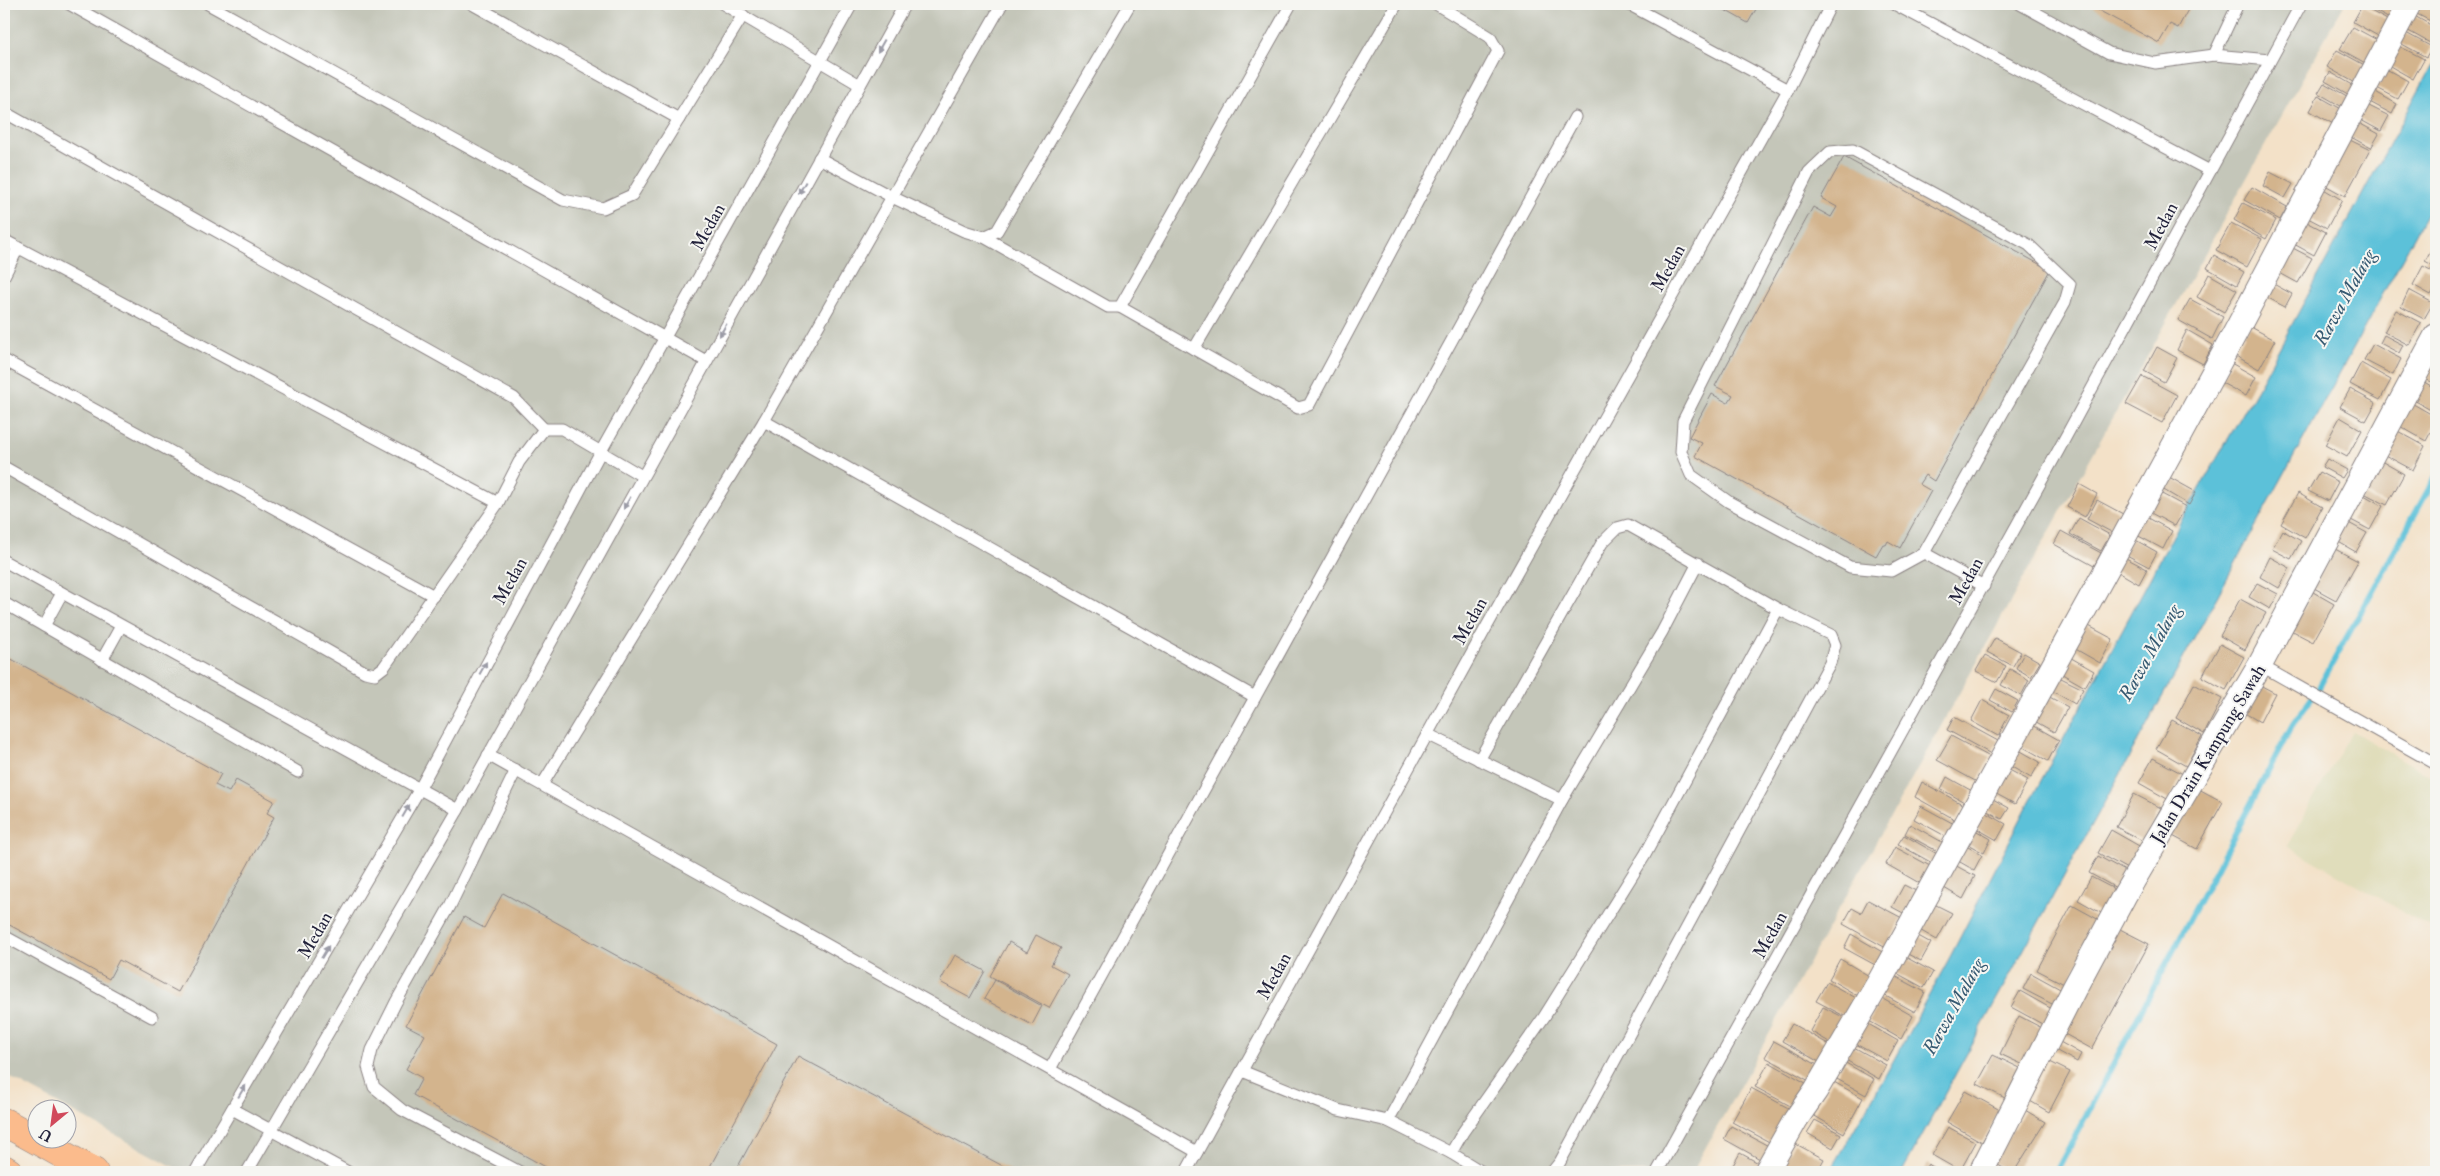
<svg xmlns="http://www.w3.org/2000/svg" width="2440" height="1176" font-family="'IM FELL Double Pica',serif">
<rect width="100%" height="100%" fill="#f6f6f2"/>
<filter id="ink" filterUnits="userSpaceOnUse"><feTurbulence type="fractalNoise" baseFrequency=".02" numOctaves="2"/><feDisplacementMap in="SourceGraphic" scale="10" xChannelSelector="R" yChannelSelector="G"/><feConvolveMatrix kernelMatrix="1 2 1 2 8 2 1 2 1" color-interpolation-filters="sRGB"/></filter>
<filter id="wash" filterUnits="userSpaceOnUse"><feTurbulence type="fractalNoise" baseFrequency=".0096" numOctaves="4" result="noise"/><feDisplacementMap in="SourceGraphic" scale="20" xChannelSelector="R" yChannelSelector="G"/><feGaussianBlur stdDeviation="1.12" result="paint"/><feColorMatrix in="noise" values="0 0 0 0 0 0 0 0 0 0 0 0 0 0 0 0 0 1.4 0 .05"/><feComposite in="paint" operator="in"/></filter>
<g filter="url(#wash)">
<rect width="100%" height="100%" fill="#f3e1c8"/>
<path fill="#e0ddbb" d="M2352,731L2436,779V930L2287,846Z"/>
<path fill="#c4c6b9" d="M4,4H2344L1692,1172H183L4,1074Z"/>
<path fill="#5cc1d9" stroke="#3f728a" d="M2436,58V197L1902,1172H1829L1880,1085L1951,955L2030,801L2182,519L2262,380Z"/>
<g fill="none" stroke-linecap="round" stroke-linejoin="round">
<path stroke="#5cc1d9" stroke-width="6" d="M2056,1172L2293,724L2317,691L2436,476"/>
</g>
<g id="blocks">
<g fill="#d3b48d">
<path d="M1714,4H1759L1748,23Z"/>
<path d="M2087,4H2191L2178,28L2170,24L2159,43Z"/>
<path d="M2368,4H2381L2399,14L2395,22L2366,6Z"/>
<path d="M2423,4H2436V24L2417,14Z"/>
<path d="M2362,6L2396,25L2387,41L2353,22Z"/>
<path d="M2411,14L2436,28L2430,43L2403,28Z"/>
<path d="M2353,27L2381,42L2369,65L2340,49Z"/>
<path d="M2406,33L2432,47L2426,57L2400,43Z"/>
<path d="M2399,46L2424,59L2413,79L2388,65Z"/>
<path d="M2337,50L2368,67L2359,85L2327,67Z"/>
<path d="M2388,70L2408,81L2398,99L2377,88Z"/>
<path d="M2330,72L2358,88L2353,97L2325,81Z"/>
<path d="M2324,83L2352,99L2346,109L2318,93Z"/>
<path d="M2372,90L2397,104L2392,114L2366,100Z"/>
<path d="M2318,96L2345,111L2337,126L2310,111Z"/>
<path d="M2365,104L2389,116L2381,131L2357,118Z"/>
<path d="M2357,122L2379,134L2371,148L2349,136Z"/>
<path d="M2348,139L2370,150L2345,196L2323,184Z"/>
<path d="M1844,157L2050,270L1934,481L1925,475L1919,484L1931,491L1900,548L1888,541L1886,545L1883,544L1876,556L1695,456L1702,443L1689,437L1712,394L1728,403L1733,395L1715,386L1813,207L1831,217L1837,207L1821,198Z"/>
<path d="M2270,172L2293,184L2285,198L2263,186Z"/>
<path d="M2252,187L2287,207L2280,220L2244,200Z"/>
<path d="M2322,188L2342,200L2327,228L2306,217Z"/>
<path d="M2243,203L2276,220L2266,239L2234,220Z"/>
<path d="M2305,221L2326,232L2314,255L2292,243Z"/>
<path d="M2231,223L2262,239L2247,267L2216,250Z"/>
<path d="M2289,246L2312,258L2298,283L2276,271Z"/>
<path d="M2433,246L2436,248V267L2425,261Z"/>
<path d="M2214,255L2244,272L2237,285L2207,268Z"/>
<path d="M2423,266L2436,273V286L2431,295L2413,285Z"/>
<path d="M2209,274L2237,290L2224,312L2197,297Z"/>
<path d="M2266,280L2292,294L2285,307L2259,293Z"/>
<path d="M2409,290L2433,303L2424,319L2401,307Z"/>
<path d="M2190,299L2223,317L2212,339L2178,320Z"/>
<path d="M2396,310L2421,323L2409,345L2384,332Z"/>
<path d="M2249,326L2275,340L2259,369L2234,355Z"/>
<path d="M2187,330L2213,345L2203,364L2177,350Z"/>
<path d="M2384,335L2403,345L2399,353L2380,343Z"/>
<path d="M2373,344L2401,359L2393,375L2364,360Z"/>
<path d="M2157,347L2177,358L2164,382L2144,371Z"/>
<path d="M2433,361L2436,363V385L2423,378Z"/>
<path d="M2231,363L2256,377L2246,396L2220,382Z"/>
<path d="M2361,363L2391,380L2380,400L2350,384Z"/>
<path d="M2142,376L2177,395L2162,423L2126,404Z"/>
<path d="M2421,380L2436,389V413L2411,399Z"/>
<path d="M2350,389L2376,403L2366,421L2340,407Z"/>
<path d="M2408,401L2436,417V422L2426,441L2396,424Z"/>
<path d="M2340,417L2362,430L2347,457L2325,445Z"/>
<path d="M2394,429L2425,446L2413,470L2381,453Z"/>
<path d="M2327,459L2347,470L2342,478L2322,467Z"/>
<path d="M2381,461L2404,474L2387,505L2364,493Z"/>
<path d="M2319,472L2338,482L2328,501L2308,491Z"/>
<path d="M2169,477L2196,492L2189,505L2162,489Z"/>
<path d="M2079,484L2097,494L2085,517L2067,507Z"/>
<path d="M2160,493L2186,507L2175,526L2149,512Z"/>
<path d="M2298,493L2322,507L2305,538L2281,524Z"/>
<path d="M2364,495L2383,506L2370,530L2351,520Z"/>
<path d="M2097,500L2123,514L2113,533L2087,519Z"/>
<path d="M2143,515L2172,531L2163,549L2133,533Z"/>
<path d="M2079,518L2110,535L2101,551L2070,534Z"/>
<path d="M2345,521L2367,533L2356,552L2335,540Z"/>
<path d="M2282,530L2301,541L2291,559L2272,549Z"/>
<path d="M2061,531L2101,553L2094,566L2054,544Z"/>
<path d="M2132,538L2157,552L2149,567L2123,553Z"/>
<path d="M2335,549L2358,561L2336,600L2314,588Z"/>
<path d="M2120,555L2147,569L2139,584L2113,569Z"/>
<path d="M2270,557L2290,568L2279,588L2260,577Z"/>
<path d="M2257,583L2278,594L2270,609L2249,597Z"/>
<path d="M2313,592L2334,604L2313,642L2292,631Z"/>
<path d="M2240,599L2266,613L2245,650L2220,636Z"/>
<path d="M2085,624L2113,639L2100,663L2072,647Z"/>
<path d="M1995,638L2021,652L2013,666L1987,652Z"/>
<path d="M2220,644L2244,657L2226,690L2202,677Z"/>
<path d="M2024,653L2040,662L2031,677L2016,668Z"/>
<path d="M4,655L221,774L215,785L229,792L236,780L274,801L267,813L274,817L178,992L119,960L109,979L4,922Z"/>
<path d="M1985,655L2006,666L1997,682L1976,671Z"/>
<path d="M2066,655L2094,671L2085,687L2057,671Z"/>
<path d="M2010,669L2029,680L2021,696L2001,685Z"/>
<path d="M2057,676L2083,689L2075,704L2049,689Z"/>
<path d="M2256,683L2275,693L2260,722L2241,711Z"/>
<path d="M2194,684L2222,699L2204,734L2176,718Z"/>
<path d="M1996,689L2018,701L2012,712L1990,700Z"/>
<path d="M2044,694L2068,707L2054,732L2031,719Z"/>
<path d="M1982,700L2009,715L1998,736L1971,721Z"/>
<path d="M1954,717L1998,741L1991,754L1947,730Z"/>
<path d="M2172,720L2202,736L2186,766L2156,749Z"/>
<path d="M2029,723L2059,740L2048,761L2018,744Z"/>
<path d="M1951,736L1990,757L1977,782L1937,760Z"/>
<path d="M2012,746L2040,762L2031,778L2003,762Z"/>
<path d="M2153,758L2183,774L2169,800L2139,783Z"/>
<path d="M2000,765L2028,780L2015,804L1987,789Z"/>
<path d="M1947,777L1972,791L1966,803L1941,789Z"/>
<path d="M1922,782L1964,805L1956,820L1915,797Z"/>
<path d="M2195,787L2223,802L2197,849L2169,834Z"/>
<path d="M1984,794L2009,808L2002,819L1978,806Z"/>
<path d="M2134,794L2161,808L2143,841L2116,827Z"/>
<path d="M1921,806L1956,825L1949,838L1914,819Z"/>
<path d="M1978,808L2006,824L1997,840L1969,824Z"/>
<path d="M1910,824L1944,843L1939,852L1905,834Z"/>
<path d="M1968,826L1991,839L1984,853L1960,840Z"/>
<path d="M2111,830L2141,847L2129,870L2098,853Z"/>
<path d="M1904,835L1939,855L1934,864L1898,844Z"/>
<path d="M1961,843L1982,855L1974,870L1953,858Z"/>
<path d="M1895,847L1930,866L1921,884L1886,864Z"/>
<path d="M2098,856L2127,872L2118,889L2089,873Z"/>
<path d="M1949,862L1975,876L1963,899L1937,884Z"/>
<path d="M2091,877L2116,890L2103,914L2078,900Z"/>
<path d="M1904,885L1920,893L1907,915L1892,907Z"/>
<path d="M503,893L777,1044L707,1172H555L413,1095L422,1078L406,1069L425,1035L406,1025L464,917L484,928Z"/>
<path d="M1868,900L1902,918L1886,948L1843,924L1852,908L1861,913Z"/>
<path d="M1930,902L1952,913L1937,940L1916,928Z"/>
<path d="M2072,905L2101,921L2066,985L2037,970Z"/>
<path d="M2118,928L2149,944L2092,1049L2061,1032Z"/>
<path d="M1913,933L1931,943L1921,961L1902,951Z"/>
<path d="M1851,934L1884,953L1877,966L1844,948Z"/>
<path d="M1036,935L1061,948L1051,965L1068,974L1049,1008L990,976L1009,942L1027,952Z"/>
<path d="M1900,954L1933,972L1924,988L1891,970Z"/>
<path d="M955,955L985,971L970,998L940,982Z"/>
<path d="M1840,959L1871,977L1860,997L1829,979Z"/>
<path d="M2031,973L2062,990L2054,1005L2023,989Z"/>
<path d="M1891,974L1925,992L1915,1012L1880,993Z"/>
<path d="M995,980L1042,1006L1032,1025L984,999Z"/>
<path d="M1827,982L1858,999L1848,1018L1816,1001Z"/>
<path d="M2020,991L2052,1009L2044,1025L2011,1007Z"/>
<path d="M1881,998L1913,1016L1901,1039L1869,1021Z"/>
<path d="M1823,1007L1845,1018L1831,1043L1810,1031Z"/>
<path d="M2019,1016L2044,1029L2026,1066L2000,1054Z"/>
<path d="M1863,1021L1898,1041L1887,1061L1852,1042Z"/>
<path d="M1792,1024L1830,1045L1821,1063L1782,1041Z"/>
<path d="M1774,1041L1821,1067L1813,1083L1765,1057Z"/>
<path d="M2060,1042L2081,1054L2077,1062L2055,1050Z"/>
<path d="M1852,1046L1886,1065L1879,1079L1844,1059Z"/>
<path d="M1993,1055L2020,1068L2005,1098L1977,1084Z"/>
<path d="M798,1056L1014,1172H735Z"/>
<path d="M1769,1062L1811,1086L1798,1110L1755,1087Z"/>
<path d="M1844,1062L1874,1079L1866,1095L1835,1078Z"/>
<path d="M2050,1062L2070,1072L2049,1112L2030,1101Z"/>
<path d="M1832,1081L1863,1098L1844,1133L1813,1115Z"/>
<path d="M1751,1088L1794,1111L1775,1145L1732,1122Z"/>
<path d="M1965,1091L2000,1110L1982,1142L1947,1122Z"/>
<path d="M2025,1110L2045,1122L2014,1172H2010L1993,1162Z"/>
<path d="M1815,1120L1841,1134L1833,1148L1807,1133Z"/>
<path d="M1731,1126L1776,1150L1769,1164L1724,1139Z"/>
<path d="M1948,1127L1976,1142L1960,1171L1932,1155Z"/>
<path d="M1794,1143L1824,1159L1817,1172H1778Z"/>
<path d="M1740,1153L1764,1166L1760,1172H1729Z"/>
<path d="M1928,1164L1942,1172H1923Z"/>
</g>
</g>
</g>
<g filter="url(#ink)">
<use href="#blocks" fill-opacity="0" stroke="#8a8282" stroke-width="1"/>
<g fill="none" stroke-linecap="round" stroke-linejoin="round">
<g stroke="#8a8282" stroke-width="13">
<g id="lane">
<path d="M69,4L706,361"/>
<path d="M208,4L563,200L603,208L632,195L743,15"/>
<path d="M472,4L679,119"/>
<path d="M723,4L860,85"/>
<path d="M1894,4L2210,171"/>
<path d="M2020,4L2109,53L2155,63L2214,55L2270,60"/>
<path d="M2214,55L2238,4"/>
<path d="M1788,90L1831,4"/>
<path d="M4,112L514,398L544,429"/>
<path d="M1853,150L2029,245L2070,284L2065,302L1924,553L1891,571L1850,567L1729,502L1691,475L1681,452L1683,421L1809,172L1830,152Z"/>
<path d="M819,158L892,197L964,231L984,237L997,231L1130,4"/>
<path d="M984,237L1108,307H1120L1291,4"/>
<path d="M4,240L498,503"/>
<path d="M4,276L18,248"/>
<path d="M1120,307L1298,408L1309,405L1498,51L1490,37L1436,4"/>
<path d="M1194,349L1397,4"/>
<path d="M4,360L434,596"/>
<path d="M764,421L1255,697"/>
<path d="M4,467L365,672L375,674L384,667L498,503L519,462L544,429H562L642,476"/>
<path d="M1924,553L1984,586"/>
<path d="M4,561L458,810"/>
<path d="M4,603L298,772"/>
<path d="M44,626L62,593"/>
<path d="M102,660L121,626"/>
<path d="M2260,665L2436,764"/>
<path d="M1427,734L1562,800L1662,632L1698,563"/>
<path d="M488,755L1197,1152"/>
<path d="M516,770L450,906L396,1002L372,1050L368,1067L374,1087L402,1110L520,1172"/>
<path d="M542,785L764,421L1002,4"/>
<path d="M4,936L152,1017"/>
<path d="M1050,1069L1575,117"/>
<path d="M1242,1071L1338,1110L1388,1121L1451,1153L1463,1132L1544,1017L1645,855L1778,609L1628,525L1617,528L1602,543L1479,760"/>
<path d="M232,1109L348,1172"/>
<path d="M1388,1121L1562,800"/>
<path d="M1451,1153L1482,1172"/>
<path d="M195,1172L419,790L600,453L852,4"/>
<path d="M247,1172L458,810L905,4"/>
<path d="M1186,1172L1487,626L1788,90L1628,4"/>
<path d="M1552,1172L1560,1162L1830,663L1835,645L1831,635L1778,609"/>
<path d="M1657,1172L2058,451L2301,4"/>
</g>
</g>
<g stroke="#8a8282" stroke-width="26">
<g id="street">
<path d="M1766,1172L1796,1119L1816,1090L1878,984L2104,574L2235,333L2409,4"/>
<path d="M1981,1172L2074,989L2124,896L2260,665L2436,336"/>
</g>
</g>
<g stroke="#8a8282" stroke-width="29">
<g id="primary">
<path d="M4,1122L94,1172"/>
<path d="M4,1169L9,1172"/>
</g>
</g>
<use href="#lane" stroke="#fff" stroke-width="11"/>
<use href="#street" stroke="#fff" stroke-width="24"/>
<use href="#primary" stroke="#fbbb8c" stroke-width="28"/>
</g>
<defs><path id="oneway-solid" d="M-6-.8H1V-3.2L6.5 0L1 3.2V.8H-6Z" transform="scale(1.25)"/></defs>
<g fill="#9c9ca7">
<use href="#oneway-solid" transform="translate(881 46) rotate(119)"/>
<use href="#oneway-solid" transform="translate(802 188) rotate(119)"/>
<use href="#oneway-solid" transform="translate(723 330) rotate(119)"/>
<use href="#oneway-solid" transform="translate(627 503) rotate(119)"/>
<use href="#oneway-solid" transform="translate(483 668) rotate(-61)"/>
<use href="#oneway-solid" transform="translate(406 811) rotate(-60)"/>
<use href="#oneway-solid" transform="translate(325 952) rotate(-59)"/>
<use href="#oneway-solid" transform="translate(242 1091) rotate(-59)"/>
</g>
</g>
<g text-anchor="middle" stroke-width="4" stroke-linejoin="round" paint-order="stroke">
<g font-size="18" fill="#22223b" stroke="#f6f6f2">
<text transform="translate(2161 226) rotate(-62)" y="6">Medan</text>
<text transform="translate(708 227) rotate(-61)" y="6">Medan</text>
<text transform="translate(1668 268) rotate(-61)" y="6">Medan</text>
<text transform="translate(510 581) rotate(-61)" y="6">Medan</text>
<text transform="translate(1966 581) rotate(-61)" y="6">Medan</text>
<text transform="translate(1470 621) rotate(-61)" y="6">Medan</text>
<text transform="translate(2208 754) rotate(-59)" y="6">Jalan Drain Kampung Sawah</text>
<text transform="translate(315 935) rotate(-60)" y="6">Medan</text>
<text transform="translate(1770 935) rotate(-61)" y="6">Medan</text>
<text transform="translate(1274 976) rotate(-61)" y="6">Medan</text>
</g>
<g font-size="19" font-style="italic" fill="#365a72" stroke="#f6f6f2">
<text transform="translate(2344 297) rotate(-61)" y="7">Rawa Malang</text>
<text transform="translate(2149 652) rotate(-61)" y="7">Rawa Malang</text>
<text transform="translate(1953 1006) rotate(-61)" y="7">Rawa Malang</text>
</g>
</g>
<rect width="2440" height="1176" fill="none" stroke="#f6f6f2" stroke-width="20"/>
<g transform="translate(52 1124) rotate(209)"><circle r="24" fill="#f6f6f2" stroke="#a1a1a9"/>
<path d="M0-4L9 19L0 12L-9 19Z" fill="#d1495b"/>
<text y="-8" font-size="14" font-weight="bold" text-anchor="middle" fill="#22223b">U</text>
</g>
</svg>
